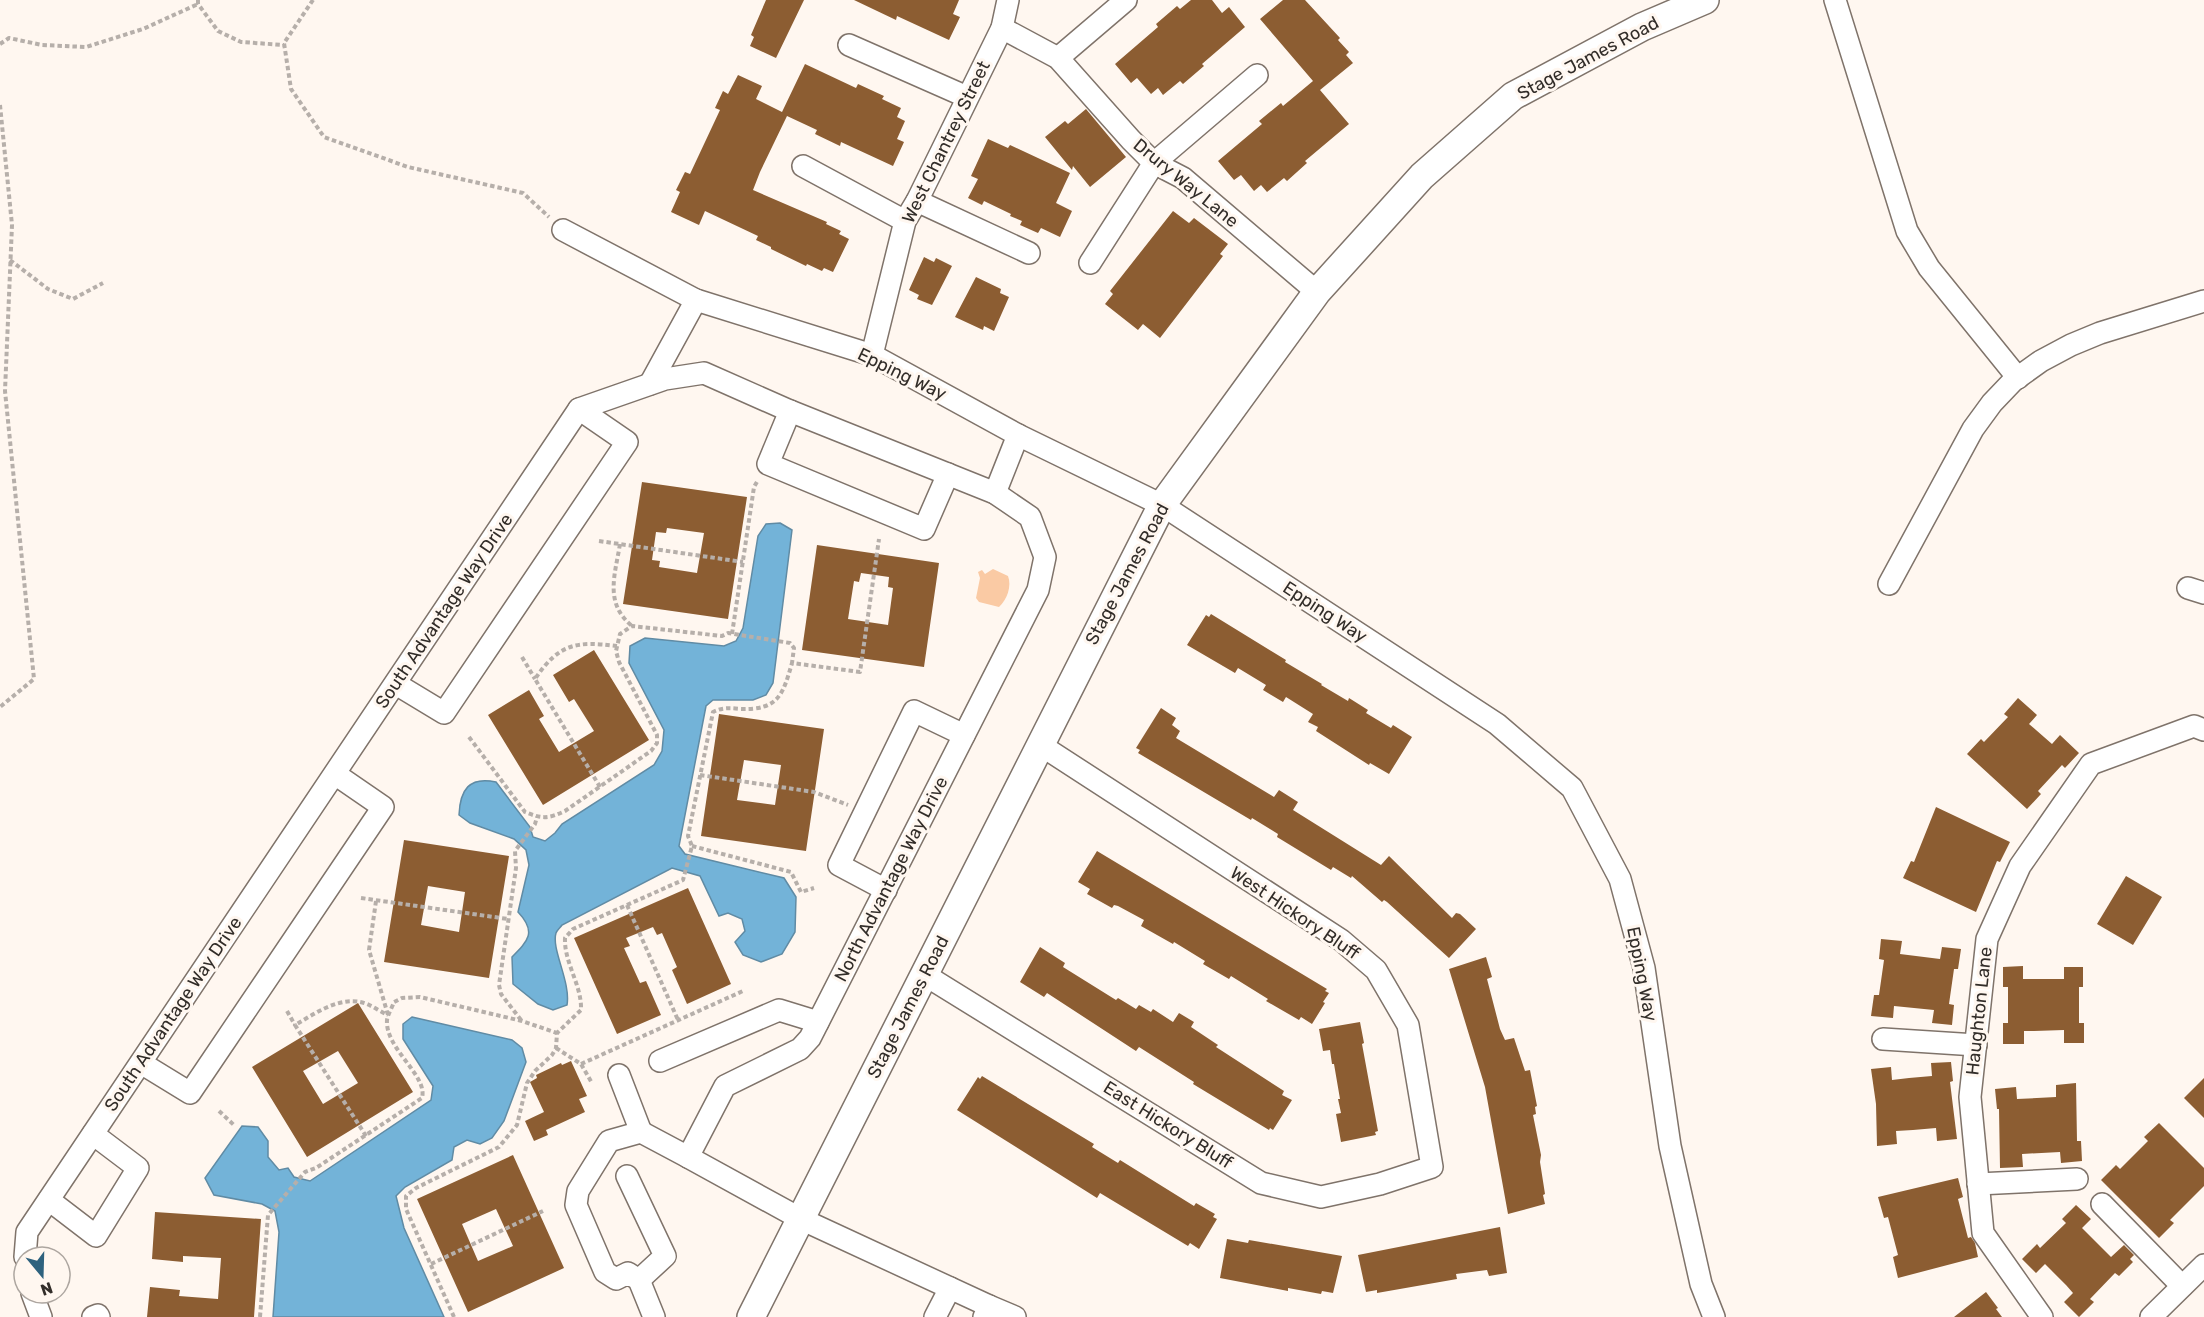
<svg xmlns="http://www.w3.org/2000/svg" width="2204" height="1317" font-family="Rubik,sans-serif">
<rect width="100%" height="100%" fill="#fff7f0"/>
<path fill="#facaa4" d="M993,569L1008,576C1012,586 1007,600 999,607L979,602L976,598L980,578L978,572L982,570L985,574Z"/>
<g fill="#73b3d8" stroke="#608ba4" stroke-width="1.5">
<path d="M780,523L792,530L773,683L766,695L753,700H713L706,706L679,846L685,854L784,878L796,897L795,932L782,954L761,962L743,955L735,942L745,931L742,919L728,913L719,916L700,876L672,868L562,925C560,928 557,930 556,933C551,949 571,982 567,1005L553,1010L538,1004L513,984L512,957C528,941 537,932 518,912L529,865L526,850L514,839L470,823L459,815C460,790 469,776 496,782L530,827L533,837L545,841L555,833L562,824L654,765L662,751L664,730L629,663L630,646L645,638L724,646L736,641L743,628L758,536L766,524Z"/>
<path d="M412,1017L512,1040L522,1048L526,1062L504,1121L492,1138L480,1144L467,1140L454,1147L452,1160L405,1187L396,1196L404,1228L444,1317H273L279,1232L275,1211L262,1204L214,1195L205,1178L242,1126L258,1127L268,1141V1157L279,1170L288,1168L294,1177L310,1181L431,1100L433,1086L403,1039V1024Z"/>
</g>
<g fill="#8c5d32" fill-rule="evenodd">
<path d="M766,0H804L776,58L750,46L754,37L751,35Z"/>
<path d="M854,0H959L953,14L960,17L949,40L897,16L896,20Z"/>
<path d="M1191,0H1212L1222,13L1229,7L1245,27L1202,64L1204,66L1183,84L1180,81L1163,95L1158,88L1151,94L1137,78L1131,83L1115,64L1158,27L1156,24L1177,6L1180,9Z"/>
<path d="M1283,0H1305L1340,38L1338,40L1349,52L1346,55L1353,63L1320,90L1349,124L1305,161L1307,163L1287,181L1284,178L1267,192L1261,185L1254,191L1241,175L1234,180L1218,161L1262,124L1259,121L1281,103L1283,106L1313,81L1260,19Z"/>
<path d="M805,64L856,88L858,84L884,96L882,99L901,108L897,117L905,121L897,139L904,142L893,166L841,142L840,146L815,134L817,130L787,116L760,172L753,190L827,222L826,224L841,231L839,234L849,239L833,272L824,268L822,271L807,264L806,266L771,249V247L756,240L758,236L705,211L699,225L671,212L680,192L676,190L685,172L690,174L720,110L715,108L723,91L728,94L738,75L762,86L756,99L782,112Z"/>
<path d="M1086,109L1126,157L1090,187L1073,166L1072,170L1045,137L1065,121L1068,124Z"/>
<path d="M988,139L1008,148L1010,145L1070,173L1056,203L1072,211L1060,237L1041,228L1038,233L1020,225L1022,221L1010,216L1011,214L984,201L982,205L968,198L978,179L971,176Z"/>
<path d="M1173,211L1189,223L1194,218L1228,244L1220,254L1223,256L1160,338L1143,324L1138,330L1105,304L1113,294L1110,291Z"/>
<path d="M924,257L934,262L936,258L952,266L932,305L917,299L919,295L909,290Z"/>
<path d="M976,277L1001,289L1000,293L1009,297L994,331L984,326L983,330L955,317Z"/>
<path d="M642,482L747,497L728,619L623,604ZM667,528L704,533L697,573L659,567L660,561L652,560L656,532L666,533Z"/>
<path d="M817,545L939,563L924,667L802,650ZM861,573L889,577L888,587L893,588L888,625L848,619L854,581L859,582Z"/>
<path d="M1211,614L1286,660L1285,662L1322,684L1321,685L1348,701L1349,698L1368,710L1366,713L1391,728L1393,725L1412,737L1389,774L1370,763L1369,765L1316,731L1318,727L1308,722L1313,714L1286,697L1283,702L1263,690L1266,685L1238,668L1235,673L1187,645L1206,615L1209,617Z"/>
<path d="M594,650L649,740L543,805L488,715L529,690L544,716L539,719L559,752L594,731L574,699L569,702L553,675Z"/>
<path d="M2018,698L2037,715L2029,724L2052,744L2060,735L2079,753L2065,768L2062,765L2038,791L2041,794L2027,809L1967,754L1981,739L1984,742L2008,717L2004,714Z"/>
<path d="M1161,708L1176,718L1172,725L1180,731L1176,738L1274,797L1279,790L1298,802L1293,810L1381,865L1389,856L1452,918L1456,913L1460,914L1476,929L1449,958L1387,902L1384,900L1382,902L1352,876L1351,878L1333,867L1331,870L1277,837L1278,834L1252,818L1251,820L1138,753L1140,750L1136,748Z"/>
<path d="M719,714L824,729L806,851L701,836ZM744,760L781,765L775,805L737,800Z"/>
<path d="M1936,807L2010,842L2000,862L1997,861L1976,912L1903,878L1911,861L1914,862Z"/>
<path d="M404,840L509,856L489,978L384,962ZM428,886L465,892L459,932L421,925Z"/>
<path d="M1097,851L1327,989L1325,991L1329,993L1323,1002L1325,1003L1312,1024L1301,1017L1299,1020L1266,1001L1268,999L1231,976L1229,979L1203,964L1205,961L1174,942L1173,944L1141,926L1144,920L1118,906L1114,905L1112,908L1087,894L1090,889L1078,882Z"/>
<path d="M2126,876L2162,897L2133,945L2097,924Z"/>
<path d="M688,888L731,984L687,1004L672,970L677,967L662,933L657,935L653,927L626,938L630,946L624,948L640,983L646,981L661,1015L617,1034L574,938Z"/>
<path d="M1881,939L1902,941L1900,954L1940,959L1942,947L1961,949L1958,969H1954L1949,1004L1954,1005L1952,1025L1932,1023L1934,1010L1894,1006L1893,1018L1871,1016L1874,995H1879L1884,960L1879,959Z"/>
<path d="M1040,947L1065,963L1063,967L1116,1000L1118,998L1136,1009L1139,1005L1151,1012L1153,1009L1173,1022L1179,1013L1194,1022L1191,1027L1218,1045L1216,1047L1284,1091L1282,1095L1292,1100L1273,1130L1270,1128L1269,1130L1193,1084L1194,1082L1139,1047L1136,1051L1047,993L1044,997L1020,982Z"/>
<path d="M1486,957L1492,977L1487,979L1500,1029L1505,1040L1514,1038L1525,1071L1530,1070L1537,1106L1535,1107L1536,1114L1533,1115L1541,1155L1540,1162L1545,1194L1543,1195L1545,1204L1508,1214L1485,1087L1449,969Z"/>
<path d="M2023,966V979H2064V967H2083V987H2079V1023H2084V1043H2064V1030L2034,1031H2024V1044H2003V1023H2008V987H2003V967Z"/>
<path d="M358,1003L413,1092L307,1157L252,1067ZM338,1051L358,1083L323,1104L303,1071Z"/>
<path d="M1360,1022L1364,1043L1362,1044L1378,1131L1375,1132L1376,1135L1341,1142L1336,1114L1341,1113L1338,1099H1340L1334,1064H1332L1330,1050L1323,1051L1319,1029Z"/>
<path d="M571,1061L587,1096L579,1099L585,1112L546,1130L548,1135L534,1141L525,1121L544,1112L530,1082L537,1078L536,1075L561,1063L562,1065Z"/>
<path d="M1951,1062L1953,1081L1950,1082L1957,1139L1937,1141L1936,1128L1913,1130L1896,1131L1897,1144L1877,1146L1876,1104L1871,1069L1891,1067L1892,1080L1909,1078L1932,1076L1931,1063Z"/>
<path d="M982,1076L1094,1144L1092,1147L1118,1163L1120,1160L1194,1206L1196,1203L1215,1214L1213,1217L1217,1219L1199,1249L1190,1243L1188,1246L1100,1193L1097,1198L957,1110L978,1077L980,1079Z"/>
<path d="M2204,1078V1118L2184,1098Z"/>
<path d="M2076,1083L2077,1141H2081L2082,1161L2061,1163L2060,1152L2022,1154L2023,1167L2000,1168L1999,1109H1997L1995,1089L2016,1087L2017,1099L2056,1097V1085Z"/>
<path d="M2159,1123L2204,1168V1186L2170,1220L2174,1223L2159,1238L2101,1180L2116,1165L2120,1169L2148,1141L2144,1137Z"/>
<path d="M513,1155L564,1268L468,1312L417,1199ZM496,1209L513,1246L478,1261L462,1224Z"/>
<path d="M1958,1178L1963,1197L1958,1199L1968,1238L1971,1237L1975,1243L1978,1257L1898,1278L1893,1257L1898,1255L1888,1217L1884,1218L1878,1197Z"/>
<path d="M2076,1205L2091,1219L2082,1228L2111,1257L2124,1245L2134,1255L2130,1259L2133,1262L2119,1276L2115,1273L2090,1299L2094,1302L2079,1317L2064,1302L2073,1293L2066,1285L2045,1264L2036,1273L2022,1259L2037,1244L2040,1248L2066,1223L2062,1219Z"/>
<path d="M155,1212L261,1219L254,1317H147L150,1287L180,1290L179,1296L218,1299L221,1258L183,1256V1262L152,1259Z"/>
<path d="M1500,1227L1507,1273L1489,1276L1487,1270L1456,1274L1457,1279L1377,1293V1290L1366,1292L1358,1255Z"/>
<path d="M1227,1239L1248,1243L1249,1240L1342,1256L1333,1293L1322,1291L1321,1294L1288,1288V1291L1220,1278Z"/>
<path d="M1986,1292L1998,1308L1996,1309L2002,1317H1954Z"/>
</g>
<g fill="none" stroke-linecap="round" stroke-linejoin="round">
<g stroke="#7f736a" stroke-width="24">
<g id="minor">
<path d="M1835,0L1907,231L1929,268L2018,378"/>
<path d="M1002,28L1058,58L1131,140L1154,163L1183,178L1317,292"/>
<path d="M849,45L967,97"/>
<path d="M1058,58L1126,0"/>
<path d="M803,166L905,221"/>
<path d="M917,201L1029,253"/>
<path d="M563,230L696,300L872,355L1018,435L1162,505L1497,724L1572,788L1620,879L1644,968L1670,1146L1701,1284L1714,1317"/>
<path d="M1090,263L1154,163L1257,75"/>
<path d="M872,355L905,221L917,201L1002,28L1008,0"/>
<path d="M650,384L696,300"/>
<path d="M790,411L768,464L924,529L948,474"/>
<path d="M995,493L1018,435"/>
<path d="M1889,584L1973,429L1992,403L2013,381L2041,361L2071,345L2100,333L2204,301"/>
<path d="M2188,588L2204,593"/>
<path d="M396,684L444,713L627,442L579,409"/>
<path d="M886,890L839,865L914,711L964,735"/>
<path d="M925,975L1261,1183L1321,1197L1380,1184L1432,1167L1408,1025L1376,970L1341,940L1039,744"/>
<path d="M1883,1039L1976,1045"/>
<path d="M660,1061L779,1010L818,1022"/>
<path d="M141,1063L190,1093L383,807L335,774"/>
<path d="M619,1075L641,1132"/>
<path d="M688,1157L801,1219L989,1306L984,1317"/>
<path d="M627,1176L665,1256L639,1280"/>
<path d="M1978,1184L2077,1179"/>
<path d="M49,1200L96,1236L138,1168L93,1134"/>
<path d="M2102,1204L2182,1286"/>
<path d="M25,1257L27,1232L579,409L665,379L704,373L790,411L995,493L1030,517L1045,557L1038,590L810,1038L800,1049L725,1086L688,1157L641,1132L609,1141L578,1191L576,1205L605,1272L616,1279L628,1273L639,1280L654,1317"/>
<path d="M32,1293L41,1317"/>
<path d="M989,1306L1015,1317"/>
<path d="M93,1317L98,1315L99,1317"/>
<path d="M935,1317L950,1288"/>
<path d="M2042,1317L1983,1233L1970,1097L1987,939L2020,866L2091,764L2194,726L2204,730"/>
<path d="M2151,1317L2204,1265"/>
</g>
</g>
<g stroke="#7f736a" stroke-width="30">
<path id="major" d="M751,1317L1162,505L1317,292L1422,176L1513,96L1642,27L1705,0"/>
</g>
<g stroke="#b6afaa" stroke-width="4" stroke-dasharray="4.5 3" stroke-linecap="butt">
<path d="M198,0V4L218,31L241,42L284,45"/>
<path d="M313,0L284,43L291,89L324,137L408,167L523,193L549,217"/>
<path d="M0,44L9,38L42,45L86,47L143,29L198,4"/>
<path d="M0,105L12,225L5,391L34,679L0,707"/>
<path d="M10,260L48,289L73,299L103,283"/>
<path d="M599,541L743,562"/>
<path d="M620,544C615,575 604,603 632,626"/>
<path d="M732,634L754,487L758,480"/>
<path d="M522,657L535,679"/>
<path d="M469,737L525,812C542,819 548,819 565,811L651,751L657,743V735L619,662L616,651L620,634L632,626L722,636L728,633L790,643L794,648L792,663L860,672L879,539"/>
<path d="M700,775L814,792L848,805"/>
<path d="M600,787L535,679C559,643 577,641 617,646"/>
<path d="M692,846L791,872L801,892L814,888"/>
<path d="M361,898L508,919"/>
<path d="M376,901L369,950L388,1015"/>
<path d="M627,905L678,1020"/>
<path d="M287,1011L295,1025"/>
<path d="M521,1020L501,994L499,985L516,868L515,851L535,824L537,817"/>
<path d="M556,1048L581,1064L592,1083"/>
<path d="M581,1064L743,991"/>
<path d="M219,1111L235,1126"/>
<path d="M366,1136L295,1025C316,1013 342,994 367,1004C374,1007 381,1012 388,1015"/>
<path d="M431,1264L543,1211"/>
<path d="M260,1317L268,1215L305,1172L316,1168L422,1098C428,1075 385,1049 387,1020C388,1014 392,1008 394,1002L402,998L420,997L522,1021L557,1033"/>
<path d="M454,1317L406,1209V1196L416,1188L499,1147L517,1125L527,1083L535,1071L552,1055L556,1048L557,1033L581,1010C582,985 564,963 565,938L573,929L683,880L692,846L688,836L713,712C723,707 731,708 741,709C779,710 783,694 792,663"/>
</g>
<use href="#minor" stroke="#fff" stroke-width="21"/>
<use href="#major" stroke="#fff" stroke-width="27"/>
</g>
<g text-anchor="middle" stroke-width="6" stroke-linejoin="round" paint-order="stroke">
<g font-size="18" fill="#322d29" stroke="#fff7f0">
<text transform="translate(1588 58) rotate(-28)" y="6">Stage James Road</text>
<text transform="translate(946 142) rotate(-64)" y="6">West Chantrey Street</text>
<text transform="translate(1186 183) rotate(39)" y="6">Drury Way Lane</text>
<text transform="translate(902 374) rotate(26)" y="6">Epping Way</text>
<text transform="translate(1127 574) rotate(-62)" y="6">Stage James Road</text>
<text transform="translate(444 611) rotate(-56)" y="6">South Advantage Way Drive</text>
<text transform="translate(1325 612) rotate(33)" y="6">Epping Way</text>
<text transform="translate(891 879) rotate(-63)" y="6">North Advantage Way Drive</text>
<text transform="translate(1295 913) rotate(34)" y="6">West Hickory Bluff</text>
<text transform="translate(1642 974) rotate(79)" y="6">Epping Way</text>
<text transform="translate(908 1007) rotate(-63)" y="6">Stage James Road</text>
<text transform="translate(1979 1011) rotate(-84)" y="6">Haughton Lane</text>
<text transform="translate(173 1014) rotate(-56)" y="6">South Advantage Way Drive</text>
<text transform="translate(1168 1125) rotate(32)" y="6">East Hickory Bluff</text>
</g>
</g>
<g transform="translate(42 1275) rotate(161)"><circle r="28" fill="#fff7f0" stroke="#ada6a0" stroke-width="1.5"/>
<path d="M0-4.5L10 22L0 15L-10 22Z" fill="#2e627e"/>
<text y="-9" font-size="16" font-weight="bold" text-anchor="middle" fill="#322d29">N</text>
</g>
</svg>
